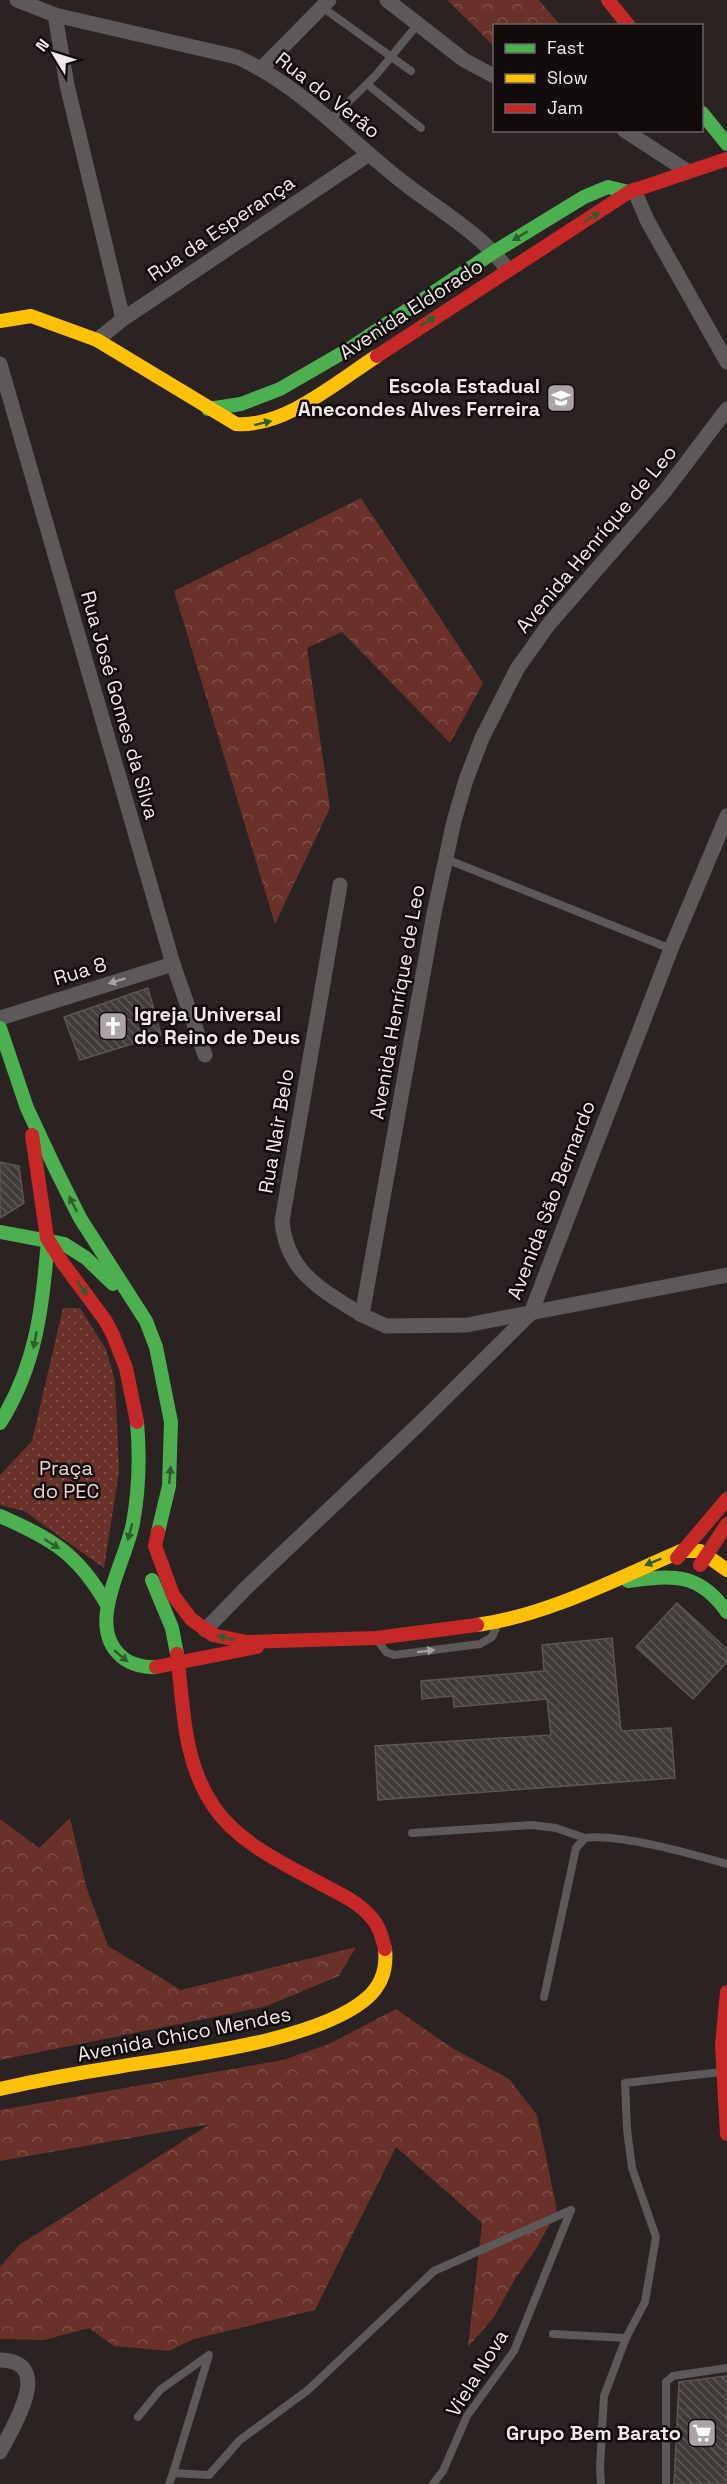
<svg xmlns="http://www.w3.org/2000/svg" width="727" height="2484" font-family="'Space Grotesk',sans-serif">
<defs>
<pattern id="forest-crowns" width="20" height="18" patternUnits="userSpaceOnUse" patternTransform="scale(1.5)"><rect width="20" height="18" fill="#69312a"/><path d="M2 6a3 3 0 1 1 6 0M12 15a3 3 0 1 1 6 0" fill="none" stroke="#7f4f49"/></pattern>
<pattern id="park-dots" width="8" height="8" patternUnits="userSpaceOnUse" patternTransform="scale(1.5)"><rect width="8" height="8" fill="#69312a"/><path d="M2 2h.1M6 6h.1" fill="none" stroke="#7f4f49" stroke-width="1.8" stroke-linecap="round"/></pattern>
<pattern id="building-back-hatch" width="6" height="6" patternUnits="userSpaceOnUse" patternTransform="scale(1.5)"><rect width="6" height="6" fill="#413b3a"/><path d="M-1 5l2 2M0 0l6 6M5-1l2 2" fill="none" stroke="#5d5756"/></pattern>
</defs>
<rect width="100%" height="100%" fill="#2a2322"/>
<g fill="url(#forest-crowns)">
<path d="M447,0H539L560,25L494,26V49L490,42Z"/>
<path d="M361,498L483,683L450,743L342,632L307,648L330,808L275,924L174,591Z"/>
<path d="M70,1818L86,1886L108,1946L181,1990L356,1947L339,1976L264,2007L0,2060V1819L39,1848Z"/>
<path d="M396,2009L452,2048L509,2079L537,2115L545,2152L557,2211L536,2249L515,2279L494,2317L468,2347L482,2223L396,2147L315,2310L194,2339L169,2351L114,2346L89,2328L44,2340L0,2339V2267L19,2245L210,2124L0,2161V2110L283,2060L329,2044Z"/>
</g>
<path fill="url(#park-dots)" d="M63,1308H80L106,1349L115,1381L119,1471L104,1568L24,1511L0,1505V1475L32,1441Z"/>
<g fill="url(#building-back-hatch)" stroke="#5b5554" stroke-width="1.5">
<path d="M148,988L161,1035L80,1060L64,1017Z"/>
<path d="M0,1162L19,1166L24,1203L0,1218Z"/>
<path d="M677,1603L727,1649V1662L693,1699L636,1647Z"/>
<path d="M612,1638L621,1731L671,1728L675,1778L378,1800L375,1746L551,1735L547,1699L454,1707L453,1696L422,1699L421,1681L544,1671L542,1645Z"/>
<path d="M727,2376V2484H674L679,2382Z"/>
</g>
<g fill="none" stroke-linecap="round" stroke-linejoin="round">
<g stroke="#5c5958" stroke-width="8">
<path d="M322,7L411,71"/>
<path d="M367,84L421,128"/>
<path d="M329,121L376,75L418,24"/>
<path d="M446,859L671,949"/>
<path d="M378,1641L386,1652L394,1655L480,1644L492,1637L497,1626"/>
<path d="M412,1833L532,1825L556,1828L585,1838"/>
<path d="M544,1997L576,1848L585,1838C618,1833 692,1854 727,1864"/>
<path d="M553,2334L626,2338"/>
<path d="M138,2417L160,2390L209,2355L173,2473"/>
<path d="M169,2484L173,2473L209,2475L240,2440L308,2390L434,2271L571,2210"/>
<path d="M433,2484L443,2471L467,2416L514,2351L571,2210"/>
<path d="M601,2484L600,2467L604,2396L626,2338L645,2302L656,2237L632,2168L627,2129L625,2083L721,2072"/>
<path d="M666,2484V2382L673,2376L727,2368"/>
</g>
<g stroke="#5c5958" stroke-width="15">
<path d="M17,0L55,15L237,57C299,85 346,137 399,179C435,208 480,232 508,270"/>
<path d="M387,0L464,60L494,76"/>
<path d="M55,15L67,85L123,319"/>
<path d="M261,69L329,0"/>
<path d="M624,130L687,171"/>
<path d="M634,190L648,222L727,362"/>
<path d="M97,340L123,319L369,154"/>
<path d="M0,364L173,964L205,1055"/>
<path d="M727,409L665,491L549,624L517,669L482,738L466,780L454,821L434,913L362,1315L386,1326L467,1325L727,1275"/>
<path d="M340,885L282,1221C287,1273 321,1289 362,1315"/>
<path d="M0,1018L173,964"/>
<path d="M205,1630L246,1588L419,1424L531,1313L671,949L727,816"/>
<path d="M0,2360C56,2361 12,2428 0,2452"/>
</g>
<g stroke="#4caf50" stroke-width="14">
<path d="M702,113L727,144"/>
<path d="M208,409L241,404L280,389L349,349L494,252L584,197L608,187L629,192"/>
<path d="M0,1028L27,1108L56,1170L80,1218L146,1321L156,1347L171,1422L169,1486L158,1532"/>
<path d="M0,1232L64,1244L86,1258L113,1284"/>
<path d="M137,1422C140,1456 139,1490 133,1523C126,1562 84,1626 122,1657C130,1664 145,1668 156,1667"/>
<path d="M0,1423C37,1364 42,1308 48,1240"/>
<path d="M0,1516C52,1539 77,1553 106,1603"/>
<path d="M152,1580L172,1628L177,1654"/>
<path d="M628,1581C673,1575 699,1572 727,1612"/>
</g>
<g stroke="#ffc107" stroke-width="14">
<path d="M0,321L31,316L97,340L236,424C284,428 338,381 377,356"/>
<path d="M477,1625C548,1615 616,1579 681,1551H700L727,1570"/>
<path d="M0,2089C39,2080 78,2073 117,2067C183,2056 318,2041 367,1998C382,1985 387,1968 385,1949"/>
</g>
<g stroke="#c62828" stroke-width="14">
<path d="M608,0L629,26"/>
<path d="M377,356L629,192L727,159"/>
<path d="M32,1135L47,1238L62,1262L105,1320L113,1335L126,1368L137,1422"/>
<path d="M158,1532L155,1546L173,1595L191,1619L213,1635L247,1642L376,1638L477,1625"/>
<path d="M677,1558L727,1499"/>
<path d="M700,1565L727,1524"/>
<path d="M177,1654C184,1707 182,1760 214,1807C239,1844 287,1865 325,1886C340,1894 358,1902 370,1916C379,1925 382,1937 385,1949"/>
<path d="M156,1667L257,1647"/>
<path d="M727,1992L722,2045L727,2134"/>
</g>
</g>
<defs><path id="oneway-solid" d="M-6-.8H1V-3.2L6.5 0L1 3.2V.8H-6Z" transform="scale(1.5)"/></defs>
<g fill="#2e5d2e">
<use href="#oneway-solid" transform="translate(592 217) rotate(-32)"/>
<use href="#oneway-solid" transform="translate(520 236) rotate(149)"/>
<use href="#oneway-solid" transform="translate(428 321) rotate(-33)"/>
<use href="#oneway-solid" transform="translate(263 423) rotate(-14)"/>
<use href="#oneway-solid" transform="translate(73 1204) rotate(-117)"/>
<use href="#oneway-solid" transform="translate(82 1288) rotate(55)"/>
<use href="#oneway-solid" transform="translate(35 1340) rotate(101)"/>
<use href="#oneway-solid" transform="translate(170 1475) rotate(-85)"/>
<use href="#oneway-solid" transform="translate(130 1532) rotate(105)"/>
<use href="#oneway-solid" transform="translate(52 1544) rotate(32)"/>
<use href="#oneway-solid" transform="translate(653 1562) rotate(158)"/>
<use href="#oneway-solid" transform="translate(226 1638) rotate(-167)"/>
<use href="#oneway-solid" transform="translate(121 1656) rotate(40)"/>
</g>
<g fill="#a7a1a0">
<use href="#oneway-solid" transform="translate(117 981) rotate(163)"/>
<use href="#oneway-solid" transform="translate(426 1651) rotate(-7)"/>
</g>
<defs>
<g id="school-square" transform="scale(1.5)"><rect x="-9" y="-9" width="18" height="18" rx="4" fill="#aca4a3" stroke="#110b0b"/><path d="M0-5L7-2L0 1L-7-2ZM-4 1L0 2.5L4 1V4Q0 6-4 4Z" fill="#fff"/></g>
<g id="church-square" transform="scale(1.5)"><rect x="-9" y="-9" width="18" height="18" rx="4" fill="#aca4a3" stroke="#110b0b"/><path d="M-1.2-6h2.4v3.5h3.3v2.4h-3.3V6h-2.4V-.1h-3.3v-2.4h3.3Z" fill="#fff"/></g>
<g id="supermarket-square" transform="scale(1.5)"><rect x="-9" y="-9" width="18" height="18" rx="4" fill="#aca4a3" stroke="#110b0b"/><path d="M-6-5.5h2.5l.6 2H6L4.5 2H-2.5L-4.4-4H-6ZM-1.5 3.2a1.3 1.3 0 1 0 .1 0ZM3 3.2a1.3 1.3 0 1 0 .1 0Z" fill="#fff"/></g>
</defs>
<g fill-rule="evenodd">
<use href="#school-square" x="561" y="398"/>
<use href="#church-square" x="113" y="1026"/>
<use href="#supermarket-square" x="702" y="2433"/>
</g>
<g text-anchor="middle" stroke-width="5" stroke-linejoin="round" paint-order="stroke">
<g font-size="20" fill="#f2e9e8" stroke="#110b0b">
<text transform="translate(328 95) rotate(38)" y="7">Rua do Verão</text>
<text transform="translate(221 228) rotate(-34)" y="7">Rua da Esperança</text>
<text transform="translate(411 309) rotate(-33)" y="7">Avenida Eldorado</text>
<text transform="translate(596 539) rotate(-50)" y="7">Avenida Henríque de Leo</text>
<text transform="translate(120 705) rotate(74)" y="7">Rua José Gomes da Silva</text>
<text transform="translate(80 971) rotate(-17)" y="7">Rua 8</text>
<text transform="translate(397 1002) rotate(-80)" y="7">Avenida Henríque de Leo</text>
<text transform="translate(276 1131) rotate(-80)" y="7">Rua Nair Belo</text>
<text transform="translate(551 1200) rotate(-69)" y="7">Avenida São Bernardo</text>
<text transform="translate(184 2034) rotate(-11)" y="7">Avenida Chico Mendes</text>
<text transform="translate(477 2373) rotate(-58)" y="7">Viela Nova</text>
</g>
<g font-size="20" font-weight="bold" fill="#f2e9e8" stroke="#110b0b" text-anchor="end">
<text x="540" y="393">Escola Estadual<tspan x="540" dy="23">Anecondes Alves Ferreira</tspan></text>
<text x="134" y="1021" text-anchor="start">Igreja Universal<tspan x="134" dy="23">do Reino de Deus</tspan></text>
<text x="681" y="2440">Grupo Bem Barato</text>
</g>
<g font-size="20" fill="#edd2cd" stroke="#110b0b">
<text x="66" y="1475">Praça<tspan x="66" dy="23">do PEC</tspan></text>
</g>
</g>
<rect x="493" y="24" width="210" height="108" fill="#110b0b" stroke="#6b6463" stroke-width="1.5"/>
<rect x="505" y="44" width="30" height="9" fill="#4caf50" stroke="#6b6463" stroke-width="1.5"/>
<text x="547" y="54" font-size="18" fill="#f2e9e8">Fast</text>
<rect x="505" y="74" width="30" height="9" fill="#ffc107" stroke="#6b6463" stroke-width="1.5"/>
<text x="547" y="84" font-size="18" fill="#f2e9e8">Slow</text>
<rect x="505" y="104" width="30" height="9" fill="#c62828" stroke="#6b6463" stroke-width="1.5"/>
<text x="547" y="114" font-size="18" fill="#f2e9e8">Jam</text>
<g transform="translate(54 54) rotate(308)" stroke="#110b0b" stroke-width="4.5" paint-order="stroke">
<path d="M0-4.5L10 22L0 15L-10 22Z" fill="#f2e9e8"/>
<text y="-9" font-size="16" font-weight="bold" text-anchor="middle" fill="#f2e9e8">N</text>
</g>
</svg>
